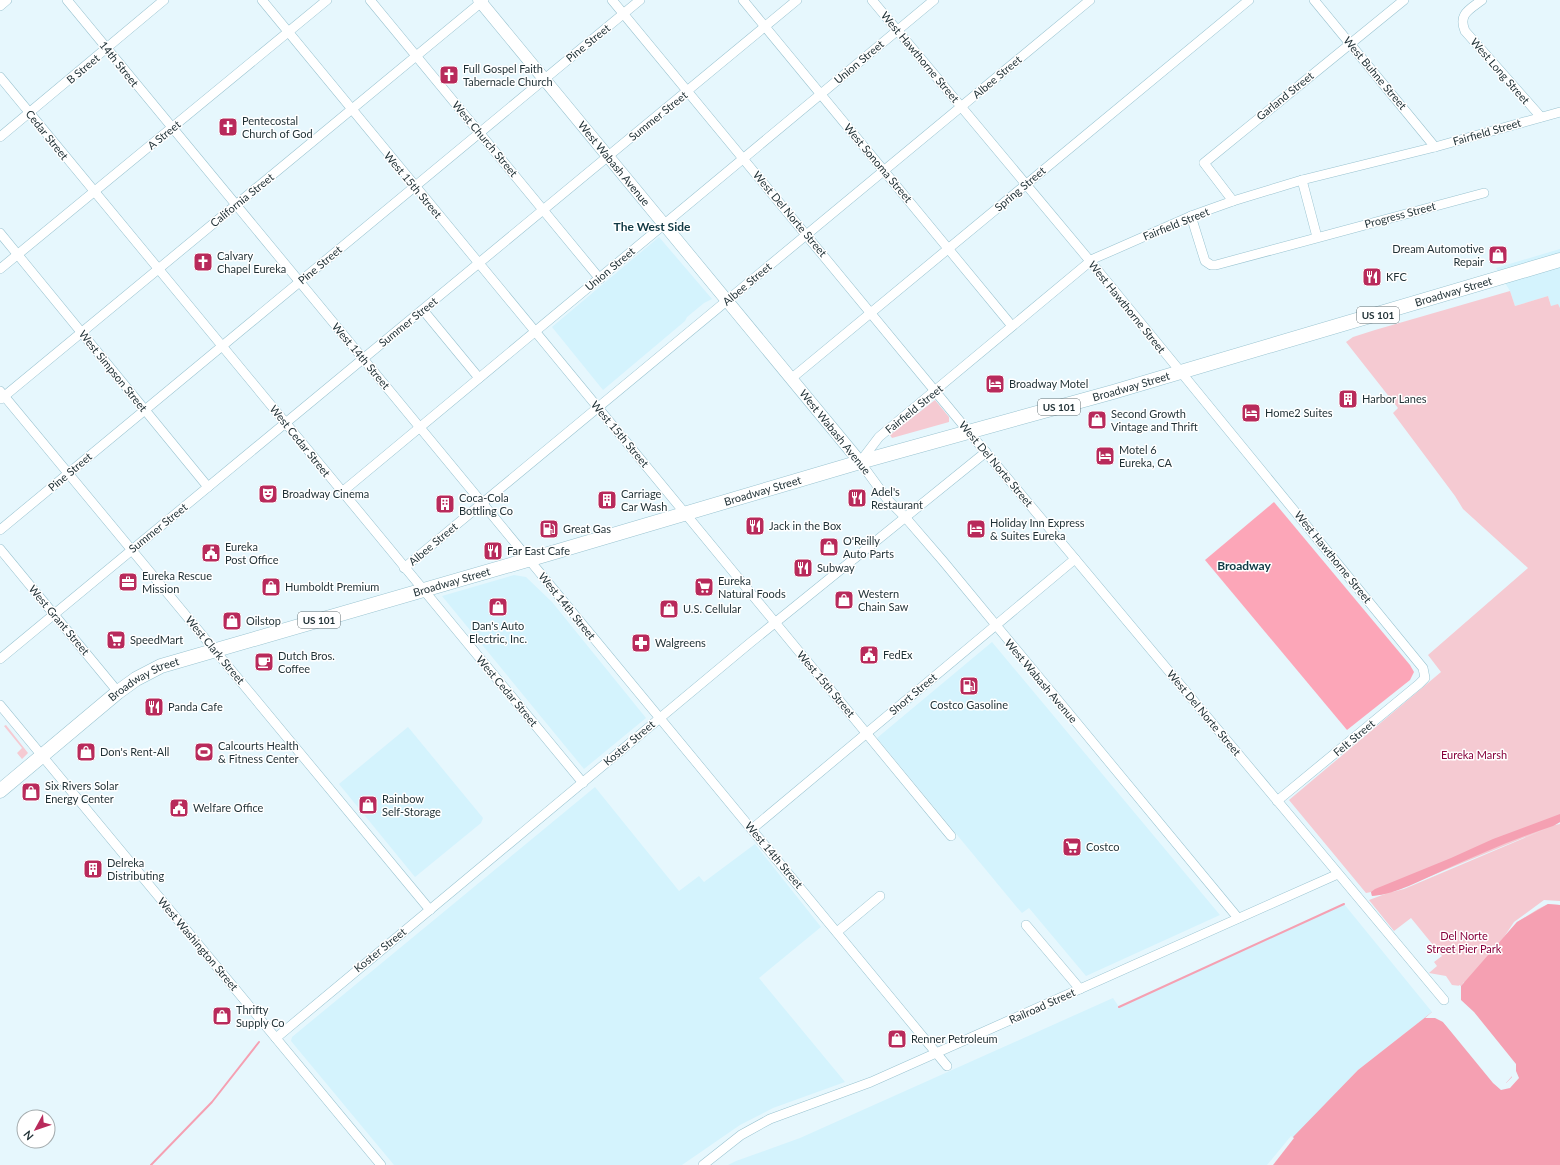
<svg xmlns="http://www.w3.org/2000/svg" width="1560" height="1165" font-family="Lato,sans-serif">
<rect width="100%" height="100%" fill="#e6f7fd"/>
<g fill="#d4f3fd">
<path d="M659,237L712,299L704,303L687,317L685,321L603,390L552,327Z"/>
<path d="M1560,249V308L1551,306L1548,296L1515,306L1510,291L1496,268Z"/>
<path d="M514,575L526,577L552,602L646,718L584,769L442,596Z"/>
<path d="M992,642L1220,915L1086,976L1029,908L1022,913L1015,905L877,738Z"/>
<path d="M408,727L483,818L481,823L415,877L339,784Z"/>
<path d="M595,787L679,891L699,876L704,882L755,844L821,927L759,978L845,1082L773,1108L740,1125L682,1165H394L291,1041L292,1037Z"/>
<path d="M1344,904L1432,1012L1358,1070L1269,1165H728L736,1161L800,1138L1113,998L1119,1007Z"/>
</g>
<g fill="#f5cad2" fill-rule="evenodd">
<path d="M1510,291L1515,306L1548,296L1551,306L1558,304L1560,308V822L1555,825L1560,824V901L1544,900L1514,922L1504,937L1517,922L1538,909L1548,904L1560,905V913L1518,1079L1464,982L1461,986L1452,985L1446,976L1429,973L1437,966L1434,962L1442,956L1411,918L1394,931L1369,900L1385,894L1372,896L1371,892L1366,893L1289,800L1441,672L1428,655L1528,568L1463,509L1455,496L1393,413L1398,408L1346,342L1353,337L1375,330ZM1550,827L1404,889L1392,892Z"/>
<path d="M935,400L949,417V422L892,438L890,435Z"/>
<path d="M6,725L28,753L22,759L17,753L22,748L4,726Z"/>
</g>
<path fill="#fca6b8" d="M1274,502L1410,665L1414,672L1410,680L1347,730L1205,560Z"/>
<g fill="#f5a0b2">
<path d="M1560,814V822L1553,826C1516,838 1479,854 1444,870C1421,880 1397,894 1372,896L1371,892L1375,889L1451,858L1493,839Z"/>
<path d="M1548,904L1560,905V1165H1269L1293,1137L1358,1070L1432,1012L1438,1016L1498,1084L1506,1083L1514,1074L1459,1000L1461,986L1517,922Z"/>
</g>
<g fill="#e6f7fd">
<path d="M1459,985L1461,986V1000L1474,1012L1516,1064V1071L1519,1078L1510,1088L1501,1090L1493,1083L1443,1022L1435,1018H1425L1433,1011L1439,1014L1454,1027L1499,1082L1506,1083L1512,1077L1511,1074L1461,1012L1457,1000Z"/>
<path d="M1291,1136L1294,1138L1273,1165H1267Z"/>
</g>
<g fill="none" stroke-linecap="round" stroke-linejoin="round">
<g stroke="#f5a0b2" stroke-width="2">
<path d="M1119,1007L1344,904"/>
<path d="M151,1165L212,1102L259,1042"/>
</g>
<g stroke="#99c3d0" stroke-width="10">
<g id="minor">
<path d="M67,0L947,1066"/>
<path d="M262,0L951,836"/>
<path d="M370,0L600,279"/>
<path d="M612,0L968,431L1444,1000"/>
<path d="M743,0L1012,326"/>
<path d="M872,0L1090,261L1423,668L1425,678L1419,684L1277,801"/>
<path d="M1314,0L1435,147"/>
<path d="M1482,0C1469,10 1458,14 1465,31L1541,117"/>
<path d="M0,6L7,0"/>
<path d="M0,77L583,783"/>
<path d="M0,137L164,0"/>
<path d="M1302,180L1317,237"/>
<path d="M1233,201L1204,163L1404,0"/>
<path d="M1191,216L1205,261L1211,265H1216L1484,193"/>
<path d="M0,233L208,487"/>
<path d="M0,269L327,0"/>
<path d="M423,310L479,378"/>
<path d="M792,378L1249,0"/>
<path d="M0,391L430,910"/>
<path d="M1,399L484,0"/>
<path d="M342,492L934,0"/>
<path d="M0,530L640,0"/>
<path d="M0,549L118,692"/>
<path d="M404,568L1090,0"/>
<path d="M0,659L797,0"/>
<path d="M0,705L381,1165"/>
<path d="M752,829L1075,559"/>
<path d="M1238,918L943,561L905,517L887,499L860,462L879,437L1093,259L1191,216L1233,201L1302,180L1435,147L1560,112"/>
<path d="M1026,925L1080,989"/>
<path d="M837,932L880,896"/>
<path d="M276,1038L750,643L986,452"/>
<path d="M703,1165L741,1135L770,1119L871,1082L1338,874"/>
</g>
</g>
<g stroke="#99c3d0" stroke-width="13">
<g id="major">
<path id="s1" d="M479,0L860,462"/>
</g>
</g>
<g stroke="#99c3d0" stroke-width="15">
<g id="highway">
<path id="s2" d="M0,791L118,692L136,679L161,666L555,552L860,462L1113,392L1560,260"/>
</g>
</g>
<use href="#minor" stroke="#fff" stroke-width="9"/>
<use href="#major" stroke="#fff" stroke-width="12"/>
<use href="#highway" stroke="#fff" stroke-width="14"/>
</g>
<defs>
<g id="church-square" transform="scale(1)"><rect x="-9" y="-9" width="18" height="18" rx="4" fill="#b82a5b" stroke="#fff"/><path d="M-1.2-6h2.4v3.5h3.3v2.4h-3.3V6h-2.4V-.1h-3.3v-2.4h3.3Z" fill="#fff"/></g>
<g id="shop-square" transform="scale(1)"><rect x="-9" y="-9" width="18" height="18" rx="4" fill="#b82a5b" stroke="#fff"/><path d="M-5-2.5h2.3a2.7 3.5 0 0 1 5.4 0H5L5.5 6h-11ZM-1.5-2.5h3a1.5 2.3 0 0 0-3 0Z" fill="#fff"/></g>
<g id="restaurant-square" transform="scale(1)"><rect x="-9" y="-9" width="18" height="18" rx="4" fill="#b82a5b" stroke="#fff"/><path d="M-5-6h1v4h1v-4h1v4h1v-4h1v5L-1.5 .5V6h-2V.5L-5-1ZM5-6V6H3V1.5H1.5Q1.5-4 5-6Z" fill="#fff"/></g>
<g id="hotel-square" transform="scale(1)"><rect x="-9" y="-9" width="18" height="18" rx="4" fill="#b82a5b" stroke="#fff"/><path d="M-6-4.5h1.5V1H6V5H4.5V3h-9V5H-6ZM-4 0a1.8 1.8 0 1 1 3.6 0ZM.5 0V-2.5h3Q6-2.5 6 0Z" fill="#fff"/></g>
<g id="building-square" transform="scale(1)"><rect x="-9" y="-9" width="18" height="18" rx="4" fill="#b82a5b" stroke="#fff"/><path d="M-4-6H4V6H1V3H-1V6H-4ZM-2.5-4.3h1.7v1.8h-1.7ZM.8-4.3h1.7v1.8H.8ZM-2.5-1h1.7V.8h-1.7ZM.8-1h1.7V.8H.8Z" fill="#fff"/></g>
<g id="theatre-square" transform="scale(1)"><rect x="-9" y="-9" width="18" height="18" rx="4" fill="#b82a5b" stroke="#fff"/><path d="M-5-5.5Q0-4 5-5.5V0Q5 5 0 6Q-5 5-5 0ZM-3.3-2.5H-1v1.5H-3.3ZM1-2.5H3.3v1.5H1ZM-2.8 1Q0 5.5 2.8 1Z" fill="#fff"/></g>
<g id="fuel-square" transform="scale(1)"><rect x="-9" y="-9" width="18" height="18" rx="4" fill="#b82a5b" stroke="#fff"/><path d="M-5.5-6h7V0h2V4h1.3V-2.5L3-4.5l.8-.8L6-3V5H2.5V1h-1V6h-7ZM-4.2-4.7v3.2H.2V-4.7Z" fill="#fff"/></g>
<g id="civic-square" transform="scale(1)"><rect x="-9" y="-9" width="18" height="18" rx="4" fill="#b82a5b" stroke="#fff"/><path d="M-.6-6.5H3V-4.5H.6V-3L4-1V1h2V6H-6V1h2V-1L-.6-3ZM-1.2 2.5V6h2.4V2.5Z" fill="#fff"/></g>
<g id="office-square" transform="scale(1)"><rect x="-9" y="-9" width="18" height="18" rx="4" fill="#b82a5b" stroke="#fff"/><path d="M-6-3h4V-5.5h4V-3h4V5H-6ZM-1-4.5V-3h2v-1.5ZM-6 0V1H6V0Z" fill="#fff"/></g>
<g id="supermarket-square" transform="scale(1)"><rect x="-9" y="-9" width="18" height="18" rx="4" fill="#b82a5b" stroke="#fff"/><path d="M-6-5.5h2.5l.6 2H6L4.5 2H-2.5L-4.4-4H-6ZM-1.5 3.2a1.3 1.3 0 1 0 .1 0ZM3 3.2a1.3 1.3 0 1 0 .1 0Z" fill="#fff"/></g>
<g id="pharmacy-square" transform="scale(1)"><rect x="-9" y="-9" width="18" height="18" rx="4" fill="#b82a5b" stroke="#fff"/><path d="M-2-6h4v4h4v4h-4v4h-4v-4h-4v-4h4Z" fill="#fff"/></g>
<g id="cafe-square" transform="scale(1)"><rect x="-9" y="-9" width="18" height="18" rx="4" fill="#b82a5b" stroke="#fff"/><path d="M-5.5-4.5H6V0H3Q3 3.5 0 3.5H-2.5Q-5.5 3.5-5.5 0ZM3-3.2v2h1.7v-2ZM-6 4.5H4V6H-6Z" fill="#fff"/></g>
<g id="stadium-square" transform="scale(1)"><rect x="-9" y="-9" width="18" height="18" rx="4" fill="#b82a5b" stroke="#fff"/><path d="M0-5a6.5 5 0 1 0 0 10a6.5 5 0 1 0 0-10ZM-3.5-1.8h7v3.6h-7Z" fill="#fff"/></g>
</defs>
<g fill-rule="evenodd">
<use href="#church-square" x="449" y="75"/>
<use href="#church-square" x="228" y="127"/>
<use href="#shop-square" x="1498" y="255"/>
<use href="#church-square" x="203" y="262"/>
<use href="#restaurant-square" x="1372" y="277"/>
<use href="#hotel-square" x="995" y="384"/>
<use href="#building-square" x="1348" y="399"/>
<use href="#hotel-square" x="1251" y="413"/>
<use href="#shop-square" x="1097" y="420"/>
<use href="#hotel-square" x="1105" y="456"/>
<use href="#theatre-square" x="268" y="494"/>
<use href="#restaurant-square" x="857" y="498"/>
<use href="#building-square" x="607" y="500"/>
<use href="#building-square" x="445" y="504"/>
<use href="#restaurant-square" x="755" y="526"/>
<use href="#fuel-square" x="549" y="529"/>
<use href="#hotel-square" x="976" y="529"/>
<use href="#shop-square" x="829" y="547"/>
<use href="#restaurant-square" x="493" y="551"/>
<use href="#civic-square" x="211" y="553"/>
<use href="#restaurant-square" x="803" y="568"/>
<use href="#office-square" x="128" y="582"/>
<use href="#shop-square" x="271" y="587"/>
<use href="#supermarket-square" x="704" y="587"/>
<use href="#shop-square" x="844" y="600"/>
<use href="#shop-square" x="498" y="607"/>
<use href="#shop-square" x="669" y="609"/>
<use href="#shop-square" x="232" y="621"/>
<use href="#supermarket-square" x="116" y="640"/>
<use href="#pharmacy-square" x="641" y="643"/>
<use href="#civic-square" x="869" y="655"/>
<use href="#cafe-square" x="264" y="662"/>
<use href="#fuel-square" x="969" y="686"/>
<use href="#restaurant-square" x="154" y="707"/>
<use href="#shop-square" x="86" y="752"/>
<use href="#stadium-square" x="204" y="752"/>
<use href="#shop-square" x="31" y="792"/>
<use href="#shop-square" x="368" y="805"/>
<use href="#civic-square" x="179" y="808"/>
<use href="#supermarket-square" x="1072" y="847"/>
<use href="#building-square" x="93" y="869"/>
<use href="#shop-square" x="222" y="1016"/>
<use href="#shop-square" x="897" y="1039"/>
</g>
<g text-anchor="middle" stroke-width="3" stroke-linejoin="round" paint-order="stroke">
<g fill="#fff" stroke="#626e72" stroke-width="1">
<rect x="1357" y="307" width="42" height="16" rx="3"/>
<rect x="1038" y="399" width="42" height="16" rx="3"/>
<rect x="298" y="612" width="42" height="16" rx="3"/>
</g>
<g font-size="10" font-weight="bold" fill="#1f3035">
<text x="1378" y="319">US 101</text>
<text x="1059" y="411">US 101</text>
<text x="319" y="624">US 101</text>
</g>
<g font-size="11" fill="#1f3035" stroke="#fff">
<text transform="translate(588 43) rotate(-39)" y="4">Pine Street</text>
<text transform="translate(920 57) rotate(50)" y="4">West Hawthorne Street</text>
<text transform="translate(859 62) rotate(-40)" y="4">Union Street</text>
<text transform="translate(119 64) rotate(51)" y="4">14th Street</text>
<text transform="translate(83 69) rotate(-40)" y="4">B Street</text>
<text transform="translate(1500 71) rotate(49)" y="4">West Long Street</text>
<text transform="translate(1375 73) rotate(50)" y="4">West Buhne Street</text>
<text transform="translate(997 77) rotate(-40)" y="4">Albee Street</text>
<text transform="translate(1285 96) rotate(-39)" y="4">Garland Street</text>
<text transform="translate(658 116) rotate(-39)" y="4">Summer Street</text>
<text transform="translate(1487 132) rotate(-16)" y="4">Fairfield Street</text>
<text transform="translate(47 135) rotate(51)" y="4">Cedar Street</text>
<text transform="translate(164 135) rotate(-39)" y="4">A Street</text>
<text transform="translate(485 139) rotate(50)" y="4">West Church Street</text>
<text dy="4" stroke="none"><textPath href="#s1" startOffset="212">West Wabash Avenue</textPath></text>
<text transform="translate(878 163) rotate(50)" y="4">West Sonoma Street</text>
<text transform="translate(413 185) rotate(50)" y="4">West 15th Street</text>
<text transform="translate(1020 189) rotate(-40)" y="4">Spring Street</text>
<text transform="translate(242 200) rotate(-39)" y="4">California Street</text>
<text transform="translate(790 214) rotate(50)" y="4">West Del Norte Street</text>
<text transform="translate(1400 215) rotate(-15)" y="4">Progress Street</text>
<text transform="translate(1176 224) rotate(-22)" y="4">Fairfield Street</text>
<text transform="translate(320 265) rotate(-40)" y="4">Pine Street</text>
<text transform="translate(610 269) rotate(-40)" y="4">Union Street</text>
<text transform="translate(747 284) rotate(-40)" y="4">Albee Street</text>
<text dy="4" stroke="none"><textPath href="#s2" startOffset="1550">Broadway Street</textPath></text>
<text transform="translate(1127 307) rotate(51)" y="4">West Hawthorne Street</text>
<text transform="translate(408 322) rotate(-39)" y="4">Summer Street</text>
<text transform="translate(361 356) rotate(50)" y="4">West 14th Street</text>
<text transform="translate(113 371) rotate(51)" y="4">West Simpson Street</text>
<text dy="4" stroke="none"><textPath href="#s2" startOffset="1214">Broadway Street</textPath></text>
<text transform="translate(914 409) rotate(-39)" y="4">Fairfield Street</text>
<text transform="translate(835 432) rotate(51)" y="4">West Wabash Avenue</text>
<text transform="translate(620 434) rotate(50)" y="4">West 15th Street</text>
<text transform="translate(300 441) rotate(51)" y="4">West Cedar Street</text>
<text transform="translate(996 464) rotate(50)" y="4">West Del Norte Street</text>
<text transform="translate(70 472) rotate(-40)" y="4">Pine Street</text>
<text dy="4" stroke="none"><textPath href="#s2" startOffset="831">Broadway Street</textPath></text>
<text transform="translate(158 528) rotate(-39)" y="4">Summer Street</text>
<text transform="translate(433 544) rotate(-40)" y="4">Albee Street</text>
<text transform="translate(1333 557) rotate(51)" y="4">West Hawthorne Street</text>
<text dy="4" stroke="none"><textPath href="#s2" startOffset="507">Broadway Street</textPath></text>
<text transform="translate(567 606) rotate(51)" y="4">West 14th Street</text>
<text transform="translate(59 620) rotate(50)" y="4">West Grant Street</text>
<text transform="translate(215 650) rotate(50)" y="4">West Clark Street</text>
<text dy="4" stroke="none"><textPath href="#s2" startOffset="183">Broadway Street</textPath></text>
<text transform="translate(1041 681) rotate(50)" y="4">West Wabash Avenue</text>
<text transform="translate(826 684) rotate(50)" y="4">West 15th Street</text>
<text transform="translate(507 691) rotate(50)" y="4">West Cedar Street</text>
<text transform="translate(913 694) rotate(-40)" y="4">Short Street</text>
<text transform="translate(1204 713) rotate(50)" y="4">West Del Norte Street</text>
<text transform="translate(1354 738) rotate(-40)" y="4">Felt Street</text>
<text transform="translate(629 743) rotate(-40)" y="4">Koster Street</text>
<text transform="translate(774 855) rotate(50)" y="4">West 14th Street</text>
<text transform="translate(198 944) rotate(50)" y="4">West Washington Street</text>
<text transform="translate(380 950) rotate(-39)" y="4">Koster Street</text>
<text transform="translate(1042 1006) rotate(-24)" y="4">Railroad Street</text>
</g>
<g font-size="11" fill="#1f3035" stroke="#fff" text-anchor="start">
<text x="463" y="73">Full Gospel Faith<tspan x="463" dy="13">Tabernacle Church</tspan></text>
<text x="242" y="125">Pentecostal<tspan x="242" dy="13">Church of God</tspan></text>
<text x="1484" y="253" text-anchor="end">Dream Automotive<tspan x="1484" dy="13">Repair</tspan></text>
<text x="217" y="260">Calvary<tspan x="217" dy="13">Chapel Eureka</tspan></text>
<text x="1386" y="281">KFC</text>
<text x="1009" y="388">Broadway Motel</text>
<text x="1362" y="403">Harbor Lanes</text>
<text x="1265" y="417">Home2 Suites</text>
<text x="1111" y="418">Second Growth<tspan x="1111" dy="13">Vintage and Thrift</tspan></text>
<text x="1119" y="454">Motel 6<tspan x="1119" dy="13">Eureka, CA</tspan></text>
<text x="871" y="496">Adel's<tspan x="871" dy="13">Restaurant</tspan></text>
<text x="282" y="498">Broadway Cinema</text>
<text x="621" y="498">Carriage<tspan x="621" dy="13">Car Wash</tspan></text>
<text x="459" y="502">Coca-Cola<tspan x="459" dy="13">Bottling Co</tspan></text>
<text x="990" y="527">Holiday Inn Express<tspan x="990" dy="13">&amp; Suites Eureka</tspan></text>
<text x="769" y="530">Jack in the Box</text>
<text x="563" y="533">Great Gas</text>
<text x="843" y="545">O'Reilly<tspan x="843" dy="13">Auto Parts</tspan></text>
<text x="225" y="551">Eureka<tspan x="225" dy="13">Post Office</tspan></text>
<text x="507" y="555">Far East Cafe</text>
<text x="817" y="572">Subway</text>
<text x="142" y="580">Eureka Rescue<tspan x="142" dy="13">Mission</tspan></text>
<text x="718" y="585">Eureka<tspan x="718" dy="13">Natural Foods</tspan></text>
<text x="285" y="591">Humboldt Premium</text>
<text x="858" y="598">Western<tspan x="858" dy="13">Chain Saw</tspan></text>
<text x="683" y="613">U.S. Cellular</text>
<text x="246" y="625">Oilstop</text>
<text x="498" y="630" text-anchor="middle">Dan's Auto<tspan x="498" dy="13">Electric, Inc.</tspan></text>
<text x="130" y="644">SpeedMart</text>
<text x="655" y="647">Walgreens</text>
<text x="883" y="659">FedEx</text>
<text x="278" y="660">Dutch Bros.<tspan x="278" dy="13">Coffee</tspan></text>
<text x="969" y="709" text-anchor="middle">Costco Gasoline</text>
<text x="168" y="711">Panda Cafe</text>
<text x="218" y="750">Calcourts Health<tspan x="218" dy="13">&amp; Fitness Center</tspan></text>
<text x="100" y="756">Don's Rent-All</text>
<text x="45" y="790">Six Rivers Solar<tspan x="45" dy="13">Energy Center</tspan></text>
<text x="382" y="803">Rainbow<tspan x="382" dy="13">Self-Storage</tspan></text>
<text x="193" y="812">Welfare Office</text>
<text x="1086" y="851">Costco</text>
<text x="107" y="867">Delreka<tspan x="107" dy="13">Distributing</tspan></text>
<text x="236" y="1014">Thrifty<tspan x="236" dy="13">Supply Co</tspan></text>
<text x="911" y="1043">Renner Petroleum</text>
</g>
<g font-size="11" fill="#86023b" stroke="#fff">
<text x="1474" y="759">Eureka Marsh</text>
<text x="1464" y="940">Del Norte<tspan x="1464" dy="13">Street Pier Park</tspan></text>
</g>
<g font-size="12" font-weight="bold" fill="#103944" stroke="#fff">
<text x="652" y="231">The West Side</text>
<text x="1244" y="570">Broadway</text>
</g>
</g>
<g transform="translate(36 1129) rotate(230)"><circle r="19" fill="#ffffff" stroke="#a5acae"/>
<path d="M0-3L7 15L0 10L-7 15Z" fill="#b82a5b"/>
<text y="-6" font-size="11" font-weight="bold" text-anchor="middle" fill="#1f3035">N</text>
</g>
</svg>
